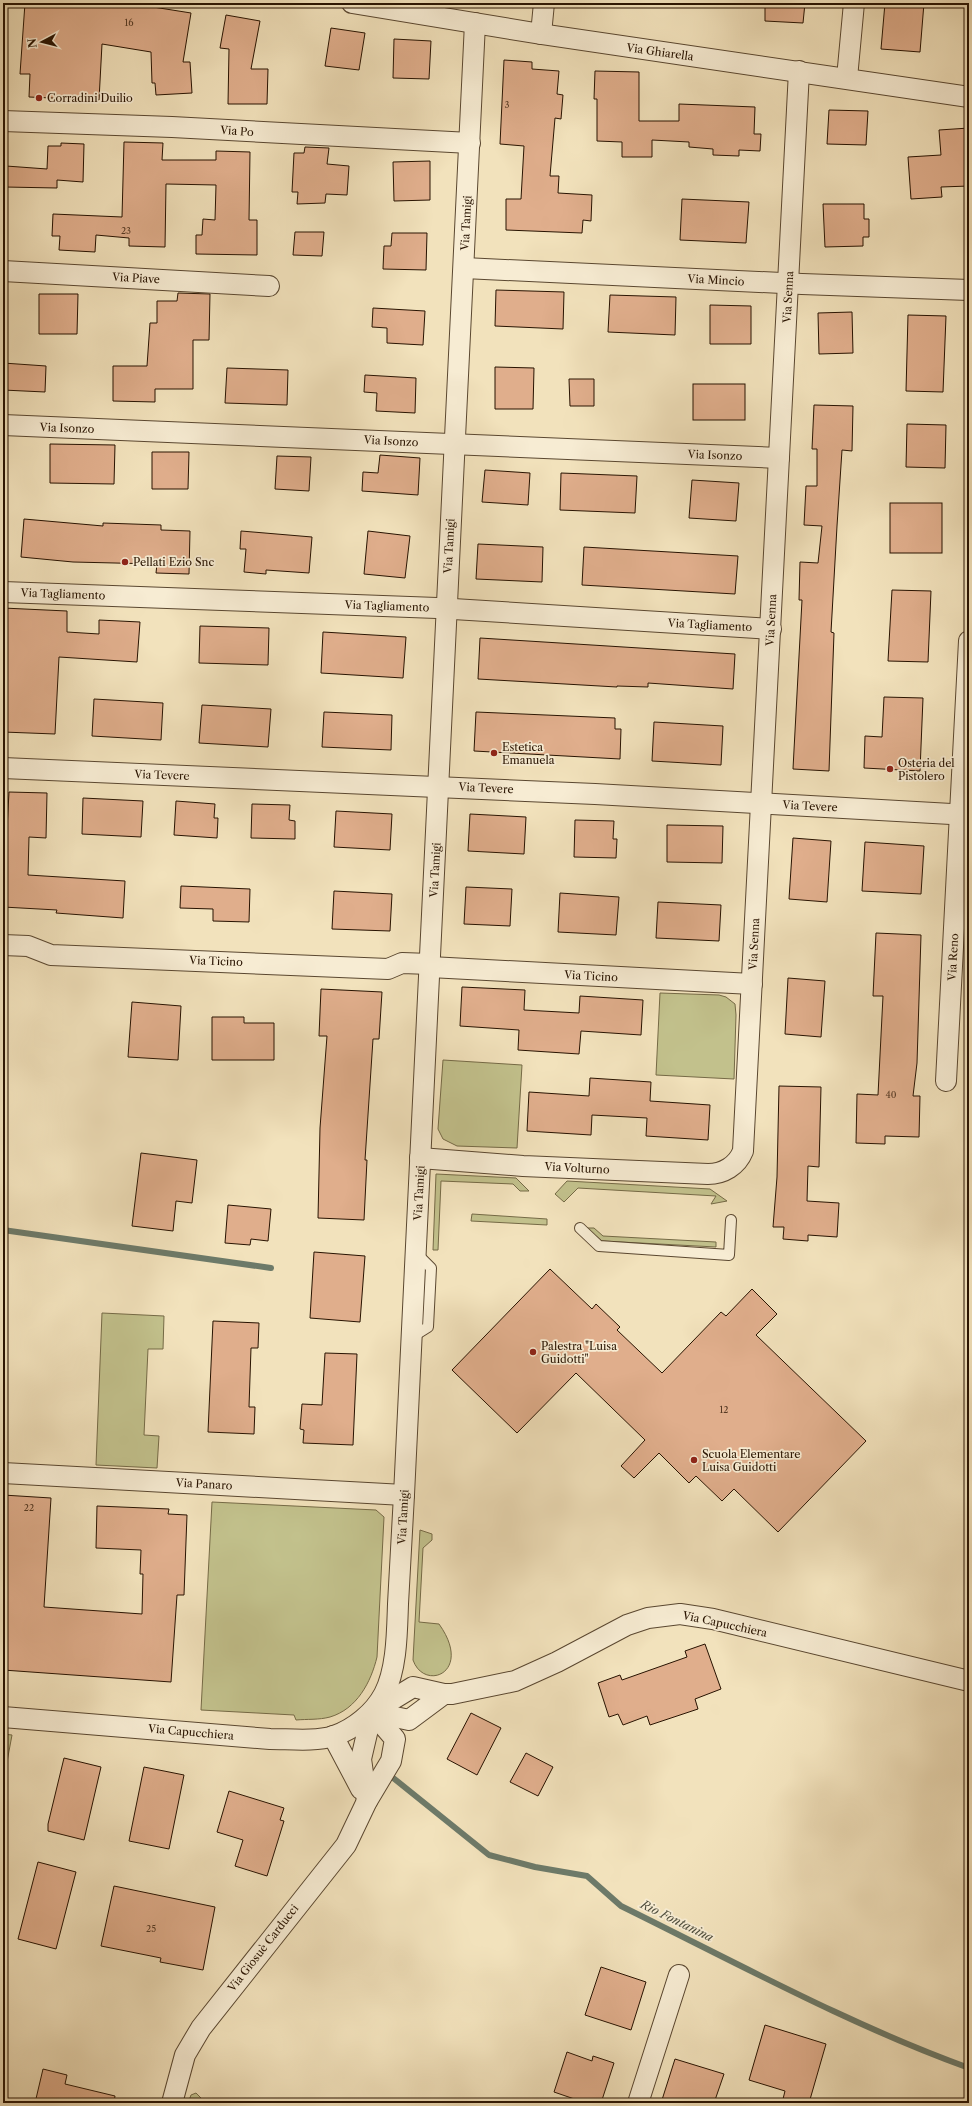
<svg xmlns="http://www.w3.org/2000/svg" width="972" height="2106" font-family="'Libre Caslon Text',serif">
<rect width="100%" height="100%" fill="#f2e2bc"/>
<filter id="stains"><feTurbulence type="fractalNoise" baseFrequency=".005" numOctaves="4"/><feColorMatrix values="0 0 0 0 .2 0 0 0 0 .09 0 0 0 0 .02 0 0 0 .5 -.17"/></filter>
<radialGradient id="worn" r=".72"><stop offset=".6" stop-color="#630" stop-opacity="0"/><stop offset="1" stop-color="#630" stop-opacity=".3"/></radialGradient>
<g fill="#c2c18c" stroke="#756a46">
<path d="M660,993L719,995L726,997L735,1004L736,1015L734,1079L656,1075Z"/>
<path d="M443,1060L522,1065L517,1148L457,1146L443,1139L438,1129Z"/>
<path d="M436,1174L516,1178L529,1191H520L513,1184L441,1181L438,1250H433Z"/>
<path d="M567,1181L710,1189L727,1201L711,1204L716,1196L578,1188L564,1202L555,1194Z"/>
<path d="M472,1214L547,1219V1225L471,1221Z"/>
<path d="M586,1228H594L603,1236L716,1242V1247L602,1241Z"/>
<path d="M102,1313L164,1316L163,1349H148L144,1435L159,1436L157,1468L96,1465Z"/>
<path d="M212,1502L376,1510L384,1517L377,1657C371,1682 357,1709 330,1717C319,1720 307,1719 296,1720L294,1715L201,1710Z"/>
<path d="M420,1530L432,1534V1540L423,1548L419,1622L439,1624C474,1673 424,1692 413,1660Z"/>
<path d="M3,1734L12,1735L4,1778H3Z"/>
<path d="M196,2093L206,2103H188L191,2095Z"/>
</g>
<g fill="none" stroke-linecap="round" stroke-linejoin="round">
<g stroke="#6d7a69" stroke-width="6">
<path d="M3,1230L271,1268"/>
<path d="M392,1777L489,1855L535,1867L587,1876L621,1906C735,1962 850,2025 969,2068"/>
</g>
</g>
<g fill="#e0ae8c" stroke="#281301">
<path d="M25,3H128L191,13L183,62H190L192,93L156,95L155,83H152L151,52L102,44L99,100L29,97L30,74H20Z"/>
<path d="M765,3H805L803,23L765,21Z"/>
<path d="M885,3H924L920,52L881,49Z"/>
<path d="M226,15L260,21L251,69H268L267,104H228L229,49L220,48Z"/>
<path d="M331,28L365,33L359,70L325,66Z"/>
<path d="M394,39L431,41L429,79L393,78Z"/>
<path d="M504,60L532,62V69L559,71L557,94L563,95L561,119L555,118L550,176H559L558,193L592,195L591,221L583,220L582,233L506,230V199H521L524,146L500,144Z"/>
<path d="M595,71L639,72V121H679V104L755,107L754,134H761L760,151L739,150V156L713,155V149L689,147V142L652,140V157H622V142L597,141V99H594Z"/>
<path d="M829,110L868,111L866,145L827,144Z"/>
<path d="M969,128V186L941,187L942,197L911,199L908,157L941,155L939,130Z"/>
<path d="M124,142L163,143L162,160H216V151L250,152L249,220H257V255L196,254V235H202L203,219L215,220L216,185L166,184L165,247L129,246V238L96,235L95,252L59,250L60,236H52L53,214L122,217Z"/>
<path d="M61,143L84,144L83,182L57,180V188L5,187L6,166L47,169L48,146H61Z"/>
<path d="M305,147L329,148L327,164L349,166L347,195L326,194L325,203L297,204L298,192H292L294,153H304Z"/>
<path d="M430,161V200L394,201L393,162Z"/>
<path d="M682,199L749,202L746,243L680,240Z"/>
<path d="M823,204H864V219H869V237H863V246L825,247Z"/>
<path d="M295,232H324L322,256L293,255Z"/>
<path d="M392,233H427L426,270L383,269L384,246H391Z"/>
<path d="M496,290L564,292L563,329L495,326Z"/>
<path d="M178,293L210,294L209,340H193V389H155V402L113,401V366H147L150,323H157V301H177Z"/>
<path d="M39,294H78L77,334H39Z"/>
<path d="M610,295L676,297L675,335L608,332Z"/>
<path d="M710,305L751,306V344H710Z"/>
<path d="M373,308L425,311L423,345L387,343V328L372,327Z"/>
<path d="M852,312L853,353L819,354L818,313Z"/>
<path d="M908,315L946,316L943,392L906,391Z"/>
<path d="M3,363L46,366L45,392L3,390Z"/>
<path d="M495,367L534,368L533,409H495Z"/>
<path d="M227,368L288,370L287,405L225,403Z"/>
<path d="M365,375L416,378L415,413L376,411L377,393L364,392Z"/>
<path d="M569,379H594V406H570Z"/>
<rect x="693" y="384" width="52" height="36"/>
<path d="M814,405L853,406L852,451L842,450L837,526L831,632L834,633L829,771L793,769L802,600H799L800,562L818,563L822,526L804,525L806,486H817V449H812Z"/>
<path d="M907,424L946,425L945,468L906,467Z"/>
<path d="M50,444L115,445L114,484L50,483Z"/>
<path d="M152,452H189L188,489H152Z"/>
<path d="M380,455L420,458L418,495L362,491L363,472L378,473Z"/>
<path d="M277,456L311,457L309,491L275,489Z"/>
<path d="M485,470L530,473L528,505L482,502Z"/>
<path d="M561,473L637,476L635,513L560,510Z"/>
<path d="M692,480L739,483L736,521L689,518Z"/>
<rect x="890" y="503" width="52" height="50"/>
<path d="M24,519L103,526V523L161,525V530L190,531L189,574L156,573L157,564L73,562L21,557Z"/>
<path d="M241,531L312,537L309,573L266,570V574L244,572L246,549H240Z"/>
<path d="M368,531L410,536L405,578L364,574Z"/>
<path d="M478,544L543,547L542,582L476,579Z"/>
<path d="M584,547L738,556L735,594L582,585Z"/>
<path d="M892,590L931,591L928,662L888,661Z"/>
<path d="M3,608L67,611V632L99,634V620L140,622L137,662L59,657L55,734L3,732Z"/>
<path d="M200,626L269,628L268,665L199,663Z"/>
<path d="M323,632L406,637L403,678L321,673Z"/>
<path d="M480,638L735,654L733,689L648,683V687L617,686V687L478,679Z"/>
<path d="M884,697L923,698L920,771L864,768L865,736L882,737Z"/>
<path d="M94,699L163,703L161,740L92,736Z"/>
<path d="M202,705L271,709L268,747L199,743Z"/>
<path d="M324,712L392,715L391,750L322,747Z"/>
<path d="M476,712L615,718V729H621L620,759L474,751Z"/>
<path d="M654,722L723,726L721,765L652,761Z"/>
<path d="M9,792L47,793L46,838L29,837L28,875L125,881L123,918L56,913L57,910L3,907V867H5Z"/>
<path d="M83,798L143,801L141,837L82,834Z"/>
<path d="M176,801L215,804L214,818H218L217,838L174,835Z"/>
<path d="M252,804L290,805L289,820L295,821V839L251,838Z"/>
<path d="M336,811L392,814L390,850L334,847Z"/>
<path d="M470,814L526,817L524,854L468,851Z"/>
<path d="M575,820L614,821L613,839H617L616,858L574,857Z"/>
<path d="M667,825L723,826L722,863L667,862Z"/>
<path d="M793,838L831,841L827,902L789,899Z"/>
<path d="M865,842L924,846L921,894L862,891Z"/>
<path d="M181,886L250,889L249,922L213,921V909L180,908Z"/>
<path d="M466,887L512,889L510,926L464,924Z"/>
<path d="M334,891L392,894L390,931L332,929Z"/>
<path d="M560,893L619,897L616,935L558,932Z"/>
<path d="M658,902L721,905L719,941L656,938Z"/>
<path d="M876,933L921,935L917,1063L913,1096H920L919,1137L885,1136V1144L856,1143L857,1094L878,1095L883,996H873Z"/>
<path d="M788,978L825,981L821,1037L785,1034Z"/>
<path d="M462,987L525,990L524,1010L579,1013L580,996L643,1000L641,1035L581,1031L579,1054L518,1050L519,1030L460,1026Z"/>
<path d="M321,989L382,992L379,1039H373L365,1160H367L364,1220L318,1218L320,1128L327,1036H319Z"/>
<path d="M132,1002L181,1006L178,1060L128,1057Z"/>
<path d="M212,1017H244V1023H274V1060H212Z"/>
<path d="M590,1078L651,1082L650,1101L710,1105L708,1140L646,1136L647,1118L592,1115L591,1135L527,1131L529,1092L589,1096Z"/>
<path d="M779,1086L821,1087L819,1167L808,1166L807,1201L839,1203L837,1237L808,1235V1241L783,1239L784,1227H773L777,1177Z"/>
<path d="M141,1153L197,1160L192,1203L176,1201L173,1231L132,1226Z"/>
<path d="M228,1205L271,1209L268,1241L251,1239L250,1245L225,1243Z"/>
<path d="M314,1252L365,1256L360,1322L310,1318Z"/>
<path d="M550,1269L592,1309L596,1304L620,1327L617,1330L662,1373L721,1312L726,1316L752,1289L777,1314L756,1335L866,1441L778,1532L734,1489L722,1501L696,1476L689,1483L659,1453L634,1478L621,1466L645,1440L576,1373L517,1433L452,1370Z"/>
<path d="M213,1321L259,1323L258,1348H251L249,1407H255L254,1434L208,1432Z"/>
<path d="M325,1353L357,1354L353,1445L303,1443L304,1430L300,1429L302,1404L322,1405Z"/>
<path d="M3,1495L51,1498L44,1607L142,1614L143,1574H140L141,1550L96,1548L97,1506L169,1509L168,1514L187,1515L184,1595H177L171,1682L3,1670Z"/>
<path d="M705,1644L721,1689L695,1699L698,1709L650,1725L647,1716L623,1725L618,1714L609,1717L598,1683L620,1675L622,1680L687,1657L685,1651Z"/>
<path d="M471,1713L501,1728L477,1775L447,1759Z"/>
<path d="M526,1753L553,1767L538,1796L510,1782Z"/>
<path d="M64,1758L101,1767L84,1840L48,1831V1824Z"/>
<path d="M144,1767L184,1775L169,1849L129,1841Z"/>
<path d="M229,1791L284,1808L280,1820L284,1821L267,1876L235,1866L243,1840L217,1832Z"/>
<path d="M38,1862L76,1872L56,1949L18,1939Z"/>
<path d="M114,1886L215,1907L203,1970L160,1962L161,1958L101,1946Z"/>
<path d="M601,1967L646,1982L631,2030L585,2015Z"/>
<path d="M765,2025L826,2044L809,2103H782L785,2091L749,2080Z"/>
<path d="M567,2052L592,2061L593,2056L614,2063L601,2103H586L554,2092Z"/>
<path d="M675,2059L724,2074L714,2103H661Z"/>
<path d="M43,2069L67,2075L65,2084L115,2096L114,2103H35Z"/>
</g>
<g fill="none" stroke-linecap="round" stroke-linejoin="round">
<g stroke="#5a4730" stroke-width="12">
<g id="lane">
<path d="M580,1228L599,1246L729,1255L731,1220"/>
<path d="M412,1337L428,1327L431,1268L415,1252"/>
</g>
</g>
<g stroke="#5a4730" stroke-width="22">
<g id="street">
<path d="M352,3L541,34L969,97"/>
<path d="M541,34L544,3"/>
<path d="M847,78L854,3"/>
<path d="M3,121L172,127L470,143"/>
<path d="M464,268L802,284L969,290"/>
<path d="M3,271L269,286"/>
<path d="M3,425L779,458"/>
<path d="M3,592L437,608L771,629"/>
<path d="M3,768L595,794L969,815"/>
<path d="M3,945L28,946L51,955L388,969L402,963L430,964"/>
<path d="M430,967L752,984"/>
<path d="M946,1081L969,641"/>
<path d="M420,1158L523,1166L708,1174C723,1174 737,1166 743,1151L799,71"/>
<path d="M3,1473L404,1495"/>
<path d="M444,1694L409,1720L372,1712L413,1687L444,1694H452L515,1681L557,1662L627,1625L648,1618L680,1614L713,1619L969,1681"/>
<path d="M3,1717L270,1739C290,1739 314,1742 334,1736C354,1729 374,1713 384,1694C397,1669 397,1632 398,1604C400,1568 402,1531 404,1495L475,23"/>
<path d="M333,1736L361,1789"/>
<path d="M367,1801L361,1759L372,1712"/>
<path d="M172,2103L185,2055L201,2028L346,1845L367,1801L391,1761L395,1739L372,1712"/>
<path d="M638,2103L679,1975"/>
</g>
</g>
<use href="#lane" stroke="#f7ecd3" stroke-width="10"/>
<use href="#street" stroke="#f7ecd3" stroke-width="20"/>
</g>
<g fill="#8f2418" stroke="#f7ecd3" stroke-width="1.5">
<circle cx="39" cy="98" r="4"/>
<circle cx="125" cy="562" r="4"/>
<circle cx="494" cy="753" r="4"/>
<circle cx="890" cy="769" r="4"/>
<circle cx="533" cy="1352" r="4"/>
<circle cx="694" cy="1460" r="4"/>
</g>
<g text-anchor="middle" stroke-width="3.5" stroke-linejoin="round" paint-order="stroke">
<g font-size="9" fill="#563a24">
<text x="129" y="26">16</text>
<text x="507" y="108">3</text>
<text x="126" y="234">23</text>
<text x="891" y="1098">40</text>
<text x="724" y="1413">12</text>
<text x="29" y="1511">22</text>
<text x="151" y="1932">25</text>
</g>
<g font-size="11" fill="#281301" stroke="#f7ecd3">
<text transform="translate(660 52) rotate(8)" y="4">Via Ghiarella</text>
<text transform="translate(237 131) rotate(4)" y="4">Via Po</text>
<text transform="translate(466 223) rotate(-87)" y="4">Via Tamigi</text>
<text transform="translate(136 278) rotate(3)" y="4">Via Piave</text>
<text transform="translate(716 280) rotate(3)" y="4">Via Mincio</text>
<text transform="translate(788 297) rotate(-87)" y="4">Via Senna</text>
<text transform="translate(67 428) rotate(2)" y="4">Via Isonzo</text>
<text transform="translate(391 441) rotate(3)" y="4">Via Isonzo</text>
<text transform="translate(715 455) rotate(2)" y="4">Via Isonzo</text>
<text transform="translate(449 546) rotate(-87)" y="4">Via Tamigi</text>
<text transform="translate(63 594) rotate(2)" y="4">Via Tagliamento</text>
<text transform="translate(387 606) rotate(2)" y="4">Via Tagliamento</text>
<text transform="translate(771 620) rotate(-87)" y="4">Via Senna</text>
<text transform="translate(710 625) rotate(3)" y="4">Via Tagliamento</text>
<text transform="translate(162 775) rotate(2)" y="4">Via Tevere</text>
<text transform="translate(486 788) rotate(3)" y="4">Via Tevere</text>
<text transform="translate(810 806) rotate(3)" y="4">Via Tevere</text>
<text transform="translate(435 870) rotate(-87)" y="4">Via Tamigi</text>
<text transform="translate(754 944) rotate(-87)" y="4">Via Senna</text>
<text transform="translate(953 957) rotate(-87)" y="4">Via Reno</text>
<text transform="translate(216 961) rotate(2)" y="4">Via Ticino</text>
<text transform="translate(591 976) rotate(3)" y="4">Via Ticino</text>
<text transform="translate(577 1168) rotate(3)" y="4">Via Volturno</text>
<text transform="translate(419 1193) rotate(-87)" y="4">Via Tamigi</text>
<text transform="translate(204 1484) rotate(3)" y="4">Via Panaro</text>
<text transform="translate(403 1517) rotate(-87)" y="4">Via Tamigi</text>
<text transform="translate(725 1624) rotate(12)" y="4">Via Capucchiera</text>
<text transform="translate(191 1732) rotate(5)" y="4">Via Capucchiera</text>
<text transform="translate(263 1948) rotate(-52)" y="4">Via Giosuè Carducci</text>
</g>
<g font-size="11" fill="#281301" stroke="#f7ecd3" text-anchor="start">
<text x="47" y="102">Corradini Duilio</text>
<text x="133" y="566">Pellati Ezio Snc</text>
<text x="502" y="751">Estetica<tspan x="502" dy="13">Emanuela</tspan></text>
<text x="898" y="767">Osteria del<tspan x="898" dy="13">Pistolero</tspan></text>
<text x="541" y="1350">Palestra "Luisa<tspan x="541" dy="13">Guidotti"</tspan></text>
<text x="702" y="1458">Scuola Elementare<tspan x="702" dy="13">Luisa Guidotti</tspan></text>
</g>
<g font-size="12" font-style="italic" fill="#504f3e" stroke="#f7ecd3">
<text transform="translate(677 1921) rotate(26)" y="4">Rio Fontanina</text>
</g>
</g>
<rect width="972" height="2106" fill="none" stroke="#f2e2bc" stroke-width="16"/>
<rect x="4" y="4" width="964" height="2098" fill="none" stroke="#281301" stroke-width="2"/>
<rect x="8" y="8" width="956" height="2090" fill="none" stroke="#281301"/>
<g transform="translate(42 42) rotate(263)" stroke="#f7ecd3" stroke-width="3" paint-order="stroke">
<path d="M0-3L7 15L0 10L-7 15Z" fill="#281301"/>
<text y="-6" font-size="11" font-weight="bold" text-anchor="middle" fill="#281301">N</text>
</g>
<rect width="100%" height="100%" filter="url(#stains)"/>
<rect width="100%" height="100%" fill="url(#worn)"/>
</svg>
